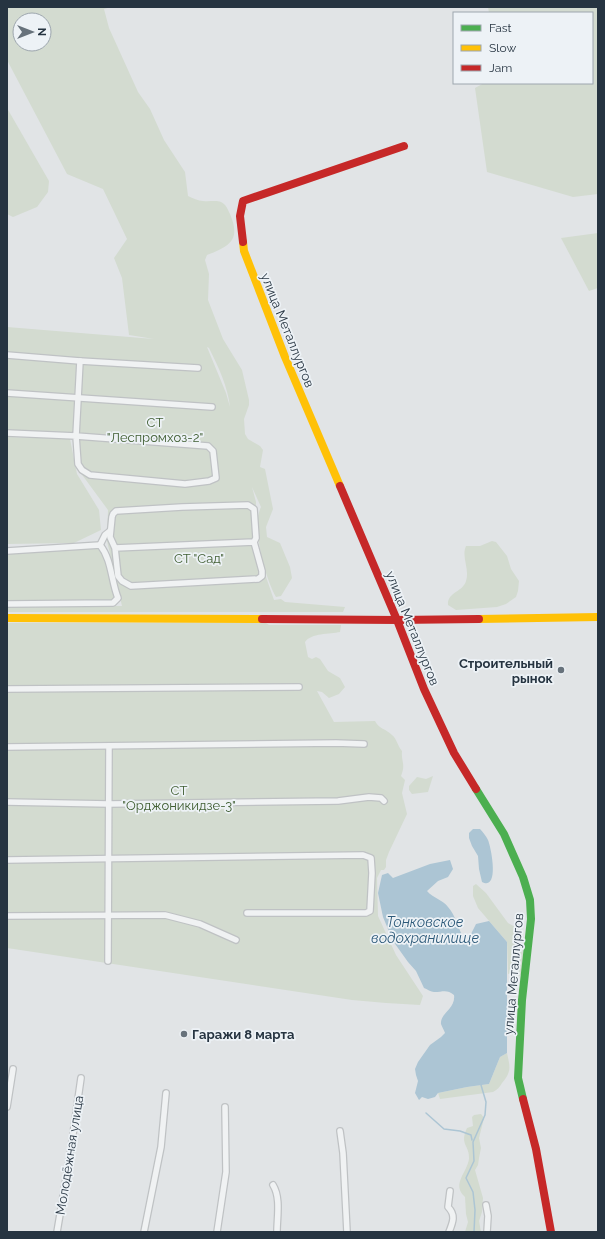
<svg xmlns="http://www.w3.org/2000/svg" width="605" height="1239" font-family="Raleway,sans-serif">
<rect width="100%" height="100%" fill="#e1e4e6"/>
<g fill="#d3dbd0" fill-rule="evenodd">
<path d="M9,7H111L104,9L109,28L138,92L150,109L164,140L185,172L188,196C193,198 198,201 203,201C209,202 216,200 221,202C226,204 228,210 230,214C241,240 230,246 207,255L205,260L209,274L208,300L223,339L242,370L249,400V405L244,419L245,434L248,439L260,446L263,450L260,467L265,469L273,509L266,527L267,537L280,543L290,567L292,578L281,596L276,597C265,578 251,526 261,507L252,487L256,502V521L258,543L265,574L274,600L281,599L285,602L345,607L343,612H7V605L122,606L107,541L108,510L80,472L76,457L77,437L7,432V327L154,339L129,335L122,278L114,258L127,239L103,189L67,174L7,60V8ZM20,20H44V44H20ZM207,347L209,348C218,366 228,387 230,407L226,393Z"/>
<path d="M488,7H598V194L573,197L487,172L475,88L484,83H592V13H489Z"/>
<path d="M7,108L49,181L48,192L37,207L13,217L7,214Z"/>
<path d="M598,233V288L589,291L561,238Z"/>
<path d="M7,437L70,439L77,474L99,510L101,530L74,543L7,544Z"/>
<path d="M492,541L496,542L507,556L511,569L519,581L518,591L516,597L506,604L497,607L456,610L448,605C447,592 463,592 466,581C470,569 461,557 466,546H480Z"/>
<path d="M99,548C109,558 110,583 115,598L111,600L7,602V553Z"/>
<path d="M7,623H266L269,625H341L340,632C330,634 311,633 305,642L308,657L312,659L316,657L320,659L328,671L340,678L345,687L339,694L329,698L322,692L317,691L334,722L375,721C380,730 385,728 392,735C397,739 397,745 402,751C401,762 406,764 401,776L405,780L402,793L407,814L389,852L386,860V867L384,870H381L377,878L378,916L396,955L423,996L420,1005L386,1003L352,1000L7,948Z"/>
<path d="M433,776L428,792L412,794L409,790V786L417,777L426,779Z"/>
<path d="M476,884L486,893L508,923L517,928L520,934L523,954L522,974L519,976L512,973L508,974L507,942L478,908L473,896V886Z"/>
<path d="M507,1053C510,1067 512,1071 502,1083C500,1087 497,1090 493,1092L440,1099L438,1093L467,1087L489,1084L500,1057Z"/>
<path d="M481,1114L484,1118L479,1138L481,1148L479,1158L478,1165L475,1170L483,1198L482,1212L479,1221L481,1232H465L468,1222L466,1214L465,1197C451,1184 467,1173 469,1159C470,1145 459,1145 467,1128L473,1126L472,1117L474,1115Z"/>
</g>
<g fill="#acc5d4">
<path d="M473,829H480C483,832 486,836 488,840C491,847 500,891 482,882L479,869L478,856L472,846L469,838V833Z"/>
<path d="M450,860L453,869L448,877L438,881L427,891C433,898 443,900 448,907C456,916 458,928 464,939L470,936L476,924L489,921L507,942V1053L500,1057L489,1084L467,1087L438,1093L435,1097L428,1099L422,1097L419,1100L415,1093L418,1081L416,1075L415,1069L418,1062L430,1045L441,1037L445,1033C444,1030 442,1027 441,1024C440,1013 456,1009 454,995C447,989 443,992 434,992C431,992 427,989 424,988L416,971L408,962L393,941L383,917L378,893L382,875L388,873L393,878L430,864Z"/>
</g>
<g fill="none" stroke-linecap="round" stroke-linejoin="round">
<g stroke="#acc5d4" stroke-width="1.5">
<path d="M426,1113L444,1129L460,1131L471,1135L472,1140"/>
<path d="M474,1232L475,1210L473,1192L466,1178L474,1161L473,1142L485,1115L486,1102L481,1085"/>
</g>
<g stroke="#bfc2c4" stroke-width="8">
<g id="street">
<path d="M7,355L80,361"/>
<path d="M7,393L212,407"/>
<path d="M7,433L76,436L208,446L213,451L216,478L209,481L185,484L90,475L82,470L78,464L76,436L80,361L198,368"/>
<path d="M100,545L105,535L110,531"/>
<path d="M115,548L254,542L256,538L254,509L248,505L182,507L116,511L113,514L112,517L110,537L115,548L118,576L122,581L131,586L258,579L262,576V571L254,542"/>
<path d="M7,551L100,545C112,560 111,581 118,598L113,603L7,604"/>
<path d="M7,689L299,687"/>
<path d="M7,747L336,743L364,744"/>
<path d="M7,802L109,804L338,801L369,797L381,798L384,801"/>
<path d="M7,860L363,855L371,858L372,873L370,911L366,913H247"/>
<path d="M7,916L165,915L200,924L236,940"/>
<path d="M108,961L109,746"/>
<path d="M7,1107L13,1069"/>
<path d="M340,1131L343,1153L347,1232"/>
<path d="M273,1185C281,1198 277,1217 277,1232"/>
<path d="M486,1205L488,1216L487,1232"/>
<path d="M57,1232L70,1155L81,1078"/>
<path d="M144,1232L161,1147L166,1093"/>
<path d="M217,1232L226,1172L225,1107"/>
<path d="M449,1232C453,1222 456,1215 448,1207L450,1191"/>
</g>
</g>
<use href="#street" stroke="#f0f2f3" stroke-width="5.5"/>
<path stroke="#4caf50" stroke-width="8" d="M476,789L504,834L523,877L530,900L531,919L522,1000L518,1078L523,1099"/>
<g stroke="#ffc107" stroke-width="8">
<path d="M243,242L244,251L285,357L340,486"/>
<path d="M7,618L262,619"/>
<path d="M479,619L598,617"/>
</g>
<g stroke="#c62828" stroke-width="8">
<path d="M243,242L240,216L243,201L404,146"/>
<path d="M340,486L397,620L424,689L454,753L476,789"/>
<path d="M262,619L397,620L479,619"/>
<path d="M523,1099L536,1149L551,1232"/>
</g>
</g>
<g fill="#67727b" stroke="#edf2f6" stroke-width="1.5">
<circle cx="561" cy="670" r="4"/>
<circle cx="184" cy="1034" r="4"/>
</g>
<g text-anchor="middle" stroke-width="3.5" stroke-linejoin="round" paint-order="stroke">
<g font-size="13" fill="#263441" stroke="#edf2f6">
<text transform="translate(288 330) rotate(68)" y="5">улица Металлургов</text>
<text transform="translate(413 628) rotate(68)" y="5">улица Металлургов</text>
<text transform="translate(513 974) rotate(-85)" y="5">улица Металлургов</text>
<text transform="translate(69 1155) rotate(-81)" y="5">Молодёжная улица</text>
</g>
<g font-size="13" fill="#405e32" stroke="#edf2f6">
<text x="155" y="427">СТ<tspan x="155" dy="15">"Леспромхоз-2"</tspan></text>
<text x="199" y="563">СТ "Сад"</text>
<text x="179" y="795">СТ<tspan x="179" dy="15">"Орджоникидзе-3"</tspan></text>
</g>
<g font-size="13" font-weight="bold" fill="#263441" stroke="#edf2f6" text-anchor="end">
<text x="553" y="668">Строительный<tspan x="553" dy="15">рынок</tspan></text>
<text x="192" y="1039" text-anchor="start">Гаражи 8 марта</text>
</g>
<g font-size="14" font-style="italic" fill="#2c5979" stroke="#edf2f6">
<text x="425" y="927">Тонковское<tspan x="425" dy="16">водохранилище</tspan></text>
</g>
</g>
<rect width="605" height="1239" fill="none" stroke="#263441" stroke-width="16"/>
<rect x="453" y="12" width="140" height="72" fill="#edf2f6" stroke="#9da6ae"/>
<rect x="461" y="25" width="20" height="6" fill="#4caf50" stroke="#9da6ae"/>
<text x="489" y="32" font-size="12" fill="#263441">Fast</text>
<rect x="461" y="45" width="20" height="6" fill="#ffc107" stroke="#9da6ae"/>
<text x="489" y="52" font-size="12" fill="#263441">Slow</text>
<rect x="461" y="65" width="20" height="6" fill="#c62828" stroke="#9da6ae"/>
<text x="489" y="72" font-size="12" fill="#263441">Jam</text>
<g transform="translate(32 32) rotate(90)"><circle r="19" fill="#edf2f6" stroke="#9da6ae"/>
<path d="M0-3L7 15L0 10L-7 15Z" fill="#67727b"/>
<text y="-6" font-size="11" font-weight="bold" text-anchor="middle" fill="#263441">N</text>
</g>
</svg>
